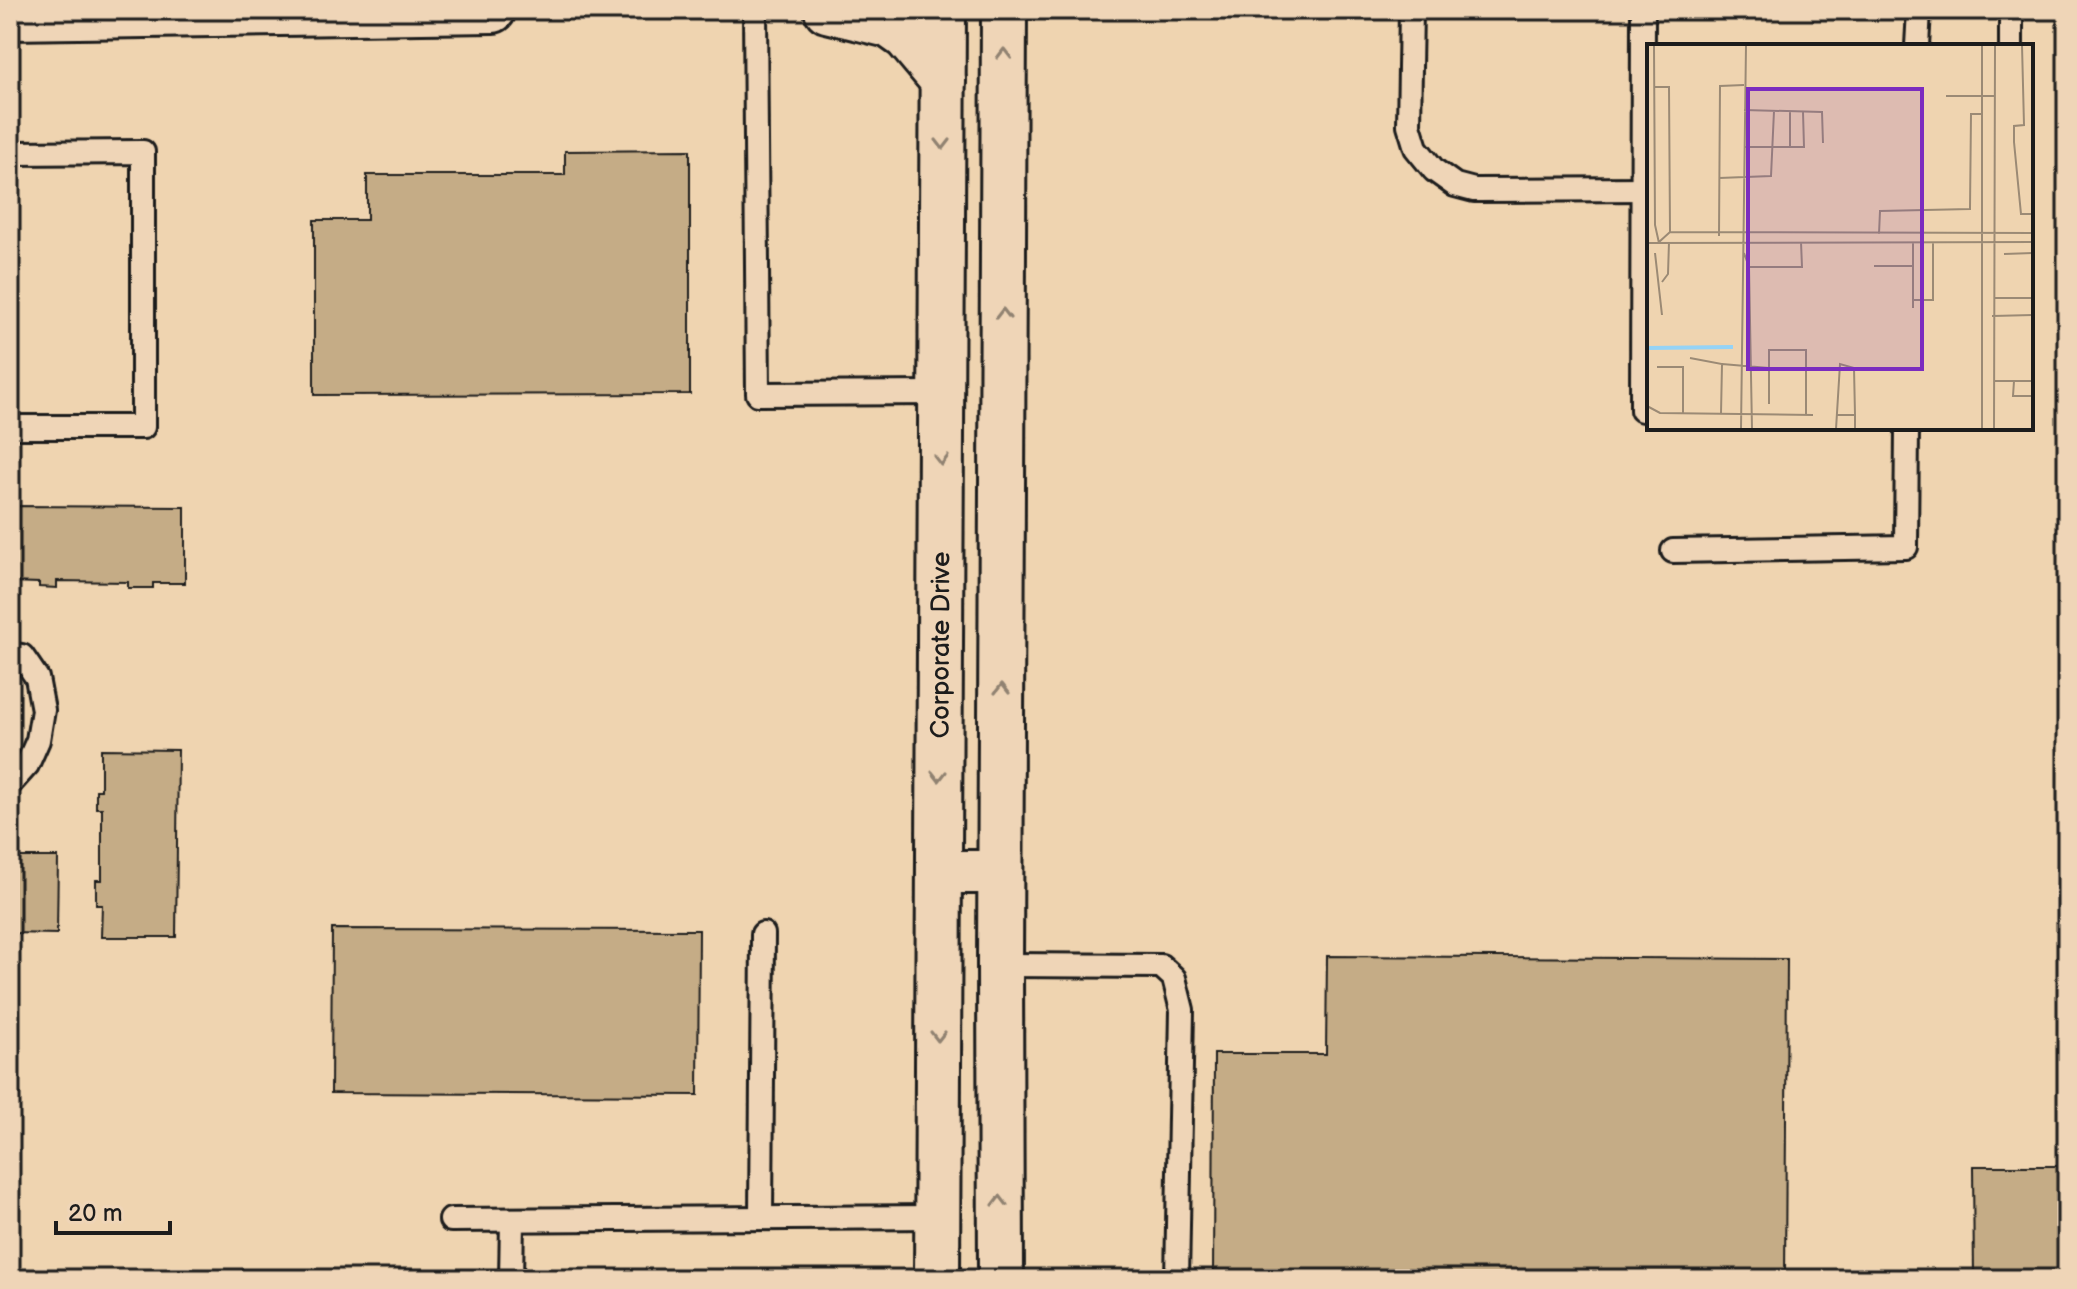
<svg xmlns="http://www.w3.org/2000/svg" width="2077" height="1289" font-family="'Balsamiq Sans',sans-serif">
<rect width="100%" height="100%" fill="#efd4b0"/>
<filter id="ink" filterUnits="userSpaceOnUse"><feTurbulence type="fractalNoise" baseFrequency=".0125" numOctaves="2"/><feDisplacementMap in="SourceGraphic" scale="16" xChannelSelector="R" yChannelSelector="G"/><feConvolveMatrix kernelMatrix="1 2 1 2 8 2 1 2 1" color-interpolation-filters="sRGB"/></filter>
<g filter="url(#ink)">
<g fill="#c5ac86" stroke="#1c1c1c" stroke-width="2">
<path d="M690,150V394L314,395V220H367V175H565V151Z"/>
<path d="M10,506L185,507V583H153V588H128V582L57,581V588L39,587V583L10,582Z"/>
<path d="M101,749L178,750L176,937H101L102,905H96V880H102V808H96V790H101Z"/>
<path d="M10,852H17V857H58L57,934L10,933Z"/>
<rect x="2066" y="859" width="1" height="166"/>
<path d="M332,929L699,930L698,1095L331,1093Z"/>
<path d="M1327,956L1787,959L1785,1279H1213L1214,1054H1326Z"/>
<path d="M1973,1166H2067V1279H1974Z"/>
</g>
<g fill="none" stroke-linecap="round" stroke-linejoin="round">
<g stroke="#1c1c1c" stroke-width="28">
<g id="service">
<path d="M755,10L758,394L941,393"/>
<path d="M1411,10L1409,125L1416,148L1434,170L1455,185L1474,190L1649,189"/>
<path d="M1643,10L1642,410H1649"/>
<path d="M1917,46L1919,10"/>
<path d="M2011,46V10"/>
<path d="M10,153L143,152V427H10"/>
<path d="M1673,551L1906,547L1907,428"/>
<path d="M10,654L22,656L37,678L43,710L38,740L27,765L10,784"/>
<path d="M1000,965L1161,966L1174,978L1182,1010L1177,1279"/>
<path d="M761,1218L763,934"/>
<path d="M451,1220L937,1217"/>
<path d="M511,1279L512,1220"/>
</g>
</g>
<g stroke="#1c1c1c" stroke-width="48">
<path id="minor" d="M938,872H1001"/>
</g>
<g stroke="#1c1c1c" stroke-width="50">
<g id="tertiary">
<path d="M827,10L889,25L906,37L943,81"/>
<path d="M10,17L493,10"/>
<path id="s1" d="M937,1279L943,10"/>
<path d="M1001,1279L1000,965L1004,10"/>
</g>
</g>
<use href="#service" stroke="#efd5b7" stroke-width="22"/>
<use href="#minor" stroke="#efd5b7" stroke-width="42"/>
<use href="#tertiary" stroke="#efd5b7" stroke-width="44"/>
</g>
<defs><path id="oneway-chevron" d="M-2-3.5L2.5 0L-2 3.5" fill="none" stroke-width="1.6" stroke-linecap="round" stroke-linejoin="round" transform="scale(2)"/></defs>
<g stroke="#908271">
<use href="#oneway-chevron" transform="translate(1004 54) rotate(-90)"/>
<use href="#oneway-chevron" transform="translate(943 144) rotate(90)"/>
<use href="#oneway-chevron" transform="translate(1003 314) rotate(-90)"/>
<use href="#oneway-chevron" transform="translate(941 460) rotate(90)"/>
<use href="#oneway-chevron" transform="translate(1002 689) rotate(-90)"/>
<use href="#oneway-chevron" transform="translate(939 776) rotate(90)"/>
<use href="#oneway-chevron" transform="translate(938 1036) rotate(90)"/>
<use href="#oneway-chevron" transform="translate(1000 1201) rotate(-90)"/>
</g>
</g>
<g text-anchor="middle" stroke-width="8" stroke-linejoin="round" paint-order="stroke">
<g font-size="26" fill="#1c1c1c" stroke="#efd5b7">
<text dy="9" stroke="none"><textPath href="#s1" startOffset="634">Corporate Drive</textPath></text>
</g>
</g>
<g transform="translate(1647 44)">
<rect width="386" height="386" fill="#efd4b0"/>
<path fill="none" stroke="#95d3f6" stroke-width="4" d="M0,304L86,303"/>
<path fill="none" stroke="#9b8a75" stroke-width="2" d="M7,1L8,181L12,199M335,1V385M375,1L377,81L367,82V98L374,170H386M8,43H22L23,188M299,52H348M97,66L175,68L176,99M143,68V103M98,103H157L156,68M72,134L124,132L127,67M232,190L233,167L323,165L324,70H335M72,192L73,42L97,41M12,198L23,188L386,189M0,199L386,198M266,199V264M8,209L15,271M97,209L102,223L105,385M357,210L386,209M227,222H266M102,223H155L154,198M15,238L21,230L22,198M348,254H386M266,256H286V199M345,272L386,271M43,314L75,320L74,370M75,320L122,324M10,323H36V370M347,337H386M367,337L366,352H386M122,360V306H159V371M0,362L13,369L166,371M189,371H208V385M94,385L99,1M189,385L193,320L207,324L208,371M347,385L348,1"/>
<path fill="#7b2cbf" fill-opacity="0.15" stroke="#7b2cbf" stroke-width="4" d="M101,45H275V325H101Z"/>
<rect width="386" height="386" fill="none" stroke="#1c1c1c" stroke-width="4"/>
</g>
<rect width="2077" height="1289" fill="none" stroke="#efd5b7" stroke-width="40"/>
<rect x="20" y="20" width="2037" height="1249" fill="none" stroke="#1c1c1c" stroke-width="3" filter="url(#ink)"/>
<path d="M56 1221v12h114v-12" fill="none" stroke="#1c1c1c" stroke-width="4"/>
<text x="68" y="1221" font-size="24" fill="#1c1c1c" stroke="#efd5b7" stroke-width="6" paint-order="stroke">20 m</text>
</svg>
